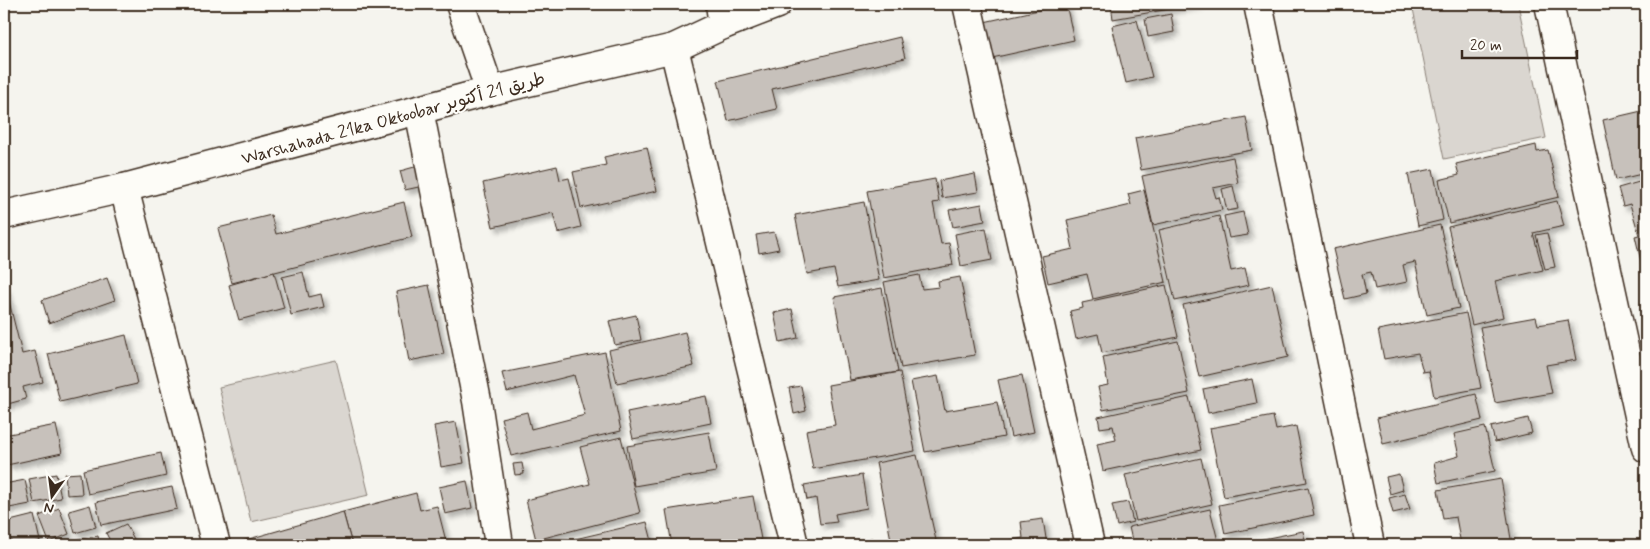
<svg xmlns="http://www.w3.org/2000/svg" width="1650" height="549" font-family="Mynerve,'Playpen Sans Arabic',sans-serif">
<defs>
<filter id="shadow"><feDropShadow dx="4.5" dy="4.5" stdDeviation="2.5" flood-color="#0004"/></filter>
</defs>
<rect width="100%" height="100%" fill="#f5f4ee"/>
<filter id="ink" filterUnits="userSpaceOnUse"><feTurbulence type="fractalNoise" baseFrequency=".02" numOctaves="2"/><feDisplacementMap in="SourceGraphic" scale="10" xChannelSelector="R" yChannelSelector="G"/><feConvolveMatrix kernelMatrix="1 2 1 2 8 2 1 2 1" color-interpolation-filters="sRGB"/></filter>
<g filter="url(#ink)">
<g fill="#dad6d0" stroke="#8a8077">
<path d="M1412,4H1518L1546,138L1444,159Z"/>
<path d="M336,360L369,495L251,522L219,387Z"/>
</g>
<g fill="#c7c1bb" stroke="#3b2a1e" filter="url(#shadow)">
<path d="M1066,4L1074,40L992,58L984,22Z"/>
<path d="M1111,4H1198L1113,19Z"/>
<path d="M1171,14L1174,32L1148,37L1145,19Z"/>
<path d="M1137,20L1152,77L1126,83L1112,26Z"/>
<path d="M900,37L905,58L772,89L777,109L728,121L718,81Z"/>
<path d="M1646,110V173L1616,180L1603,120Z"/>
<path d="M1246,117L1252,150L1141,170L1135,138Z"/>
<path d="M1536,145L1537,152L1548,150L1559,197L1449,223L1439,180L1459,175L1456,164Z"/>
<path d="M647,147L657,191L581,208L573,172L606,165L604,157Z"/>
<path d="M1233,157L1238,183L1213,188L1216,198L1219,197L1222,210L1153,225L1142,176Z"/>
<path d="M418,166L423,186L405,190L400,171Z"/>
<path d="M557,166L560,180L569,178L581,227L558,233L553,213L493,227L483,183Z"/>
<path d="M1433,169L1443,220L1418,226L1408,174Z"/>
<path d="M975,174L978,192L942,198L939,181Z"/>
<path d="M935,179L939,202L933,203L941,244L949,243L953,265L884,278L867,191Z"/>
<path d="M1646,180V282L1635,236L1639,235L1630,204L1623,206L1618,188Z"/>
<path d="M1233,186L1238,209L1227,211L1222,189Z"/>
<path d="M1144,190L1166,282L1093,299L1087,274L1048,283L1042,256L1073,249L1067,220L1131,205L1128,194Z"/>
<path d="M1557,201L1564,226L1533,233L1543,270L1495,281L1503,317L1472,325L1448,227Z"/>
<path d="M404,202L412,237L232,283L218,228L271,215L276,234Z"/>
<path d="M864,202L879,280L838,287L834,269L807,274L795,215Z"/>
<path d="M982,204L985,221L953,227L949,210Z"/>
<path d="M1243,212L1248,235L1229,238L1224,216Z"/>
<path d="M1219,216L1231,271L1245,268L1249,285L1175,301L1159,230Z"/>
<path d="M1440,225L1459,308L1427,315L1415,262L1403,265L1407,282L1375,289L1371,272L1362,274L1366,294L1345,299L1333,249Z"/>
<path d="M986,228L992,260L961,266L955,234Z"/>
<path d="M774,232L779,249L759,253L756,235Z"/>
<path d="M1547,233L1555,267L1545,269L1536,235Z"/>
<path d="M274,272L284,308L239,320L229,285Z"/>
<path d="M303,272L309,297L321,294L324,307L291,315L282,277Z"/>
<path d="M919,275L922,289L939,287L938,281L960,277L975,355L901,368L884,282Z"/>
<path d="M107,278L115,300L49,323L42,300Z"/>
<path d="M429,285L444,354L409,361L396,292Z"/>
<path d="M1166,285L1178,337L1102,353L1098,334L1076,339L1070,311L1083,308L1082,303Z"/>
<path d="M1272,285L1288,357L1199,377L1183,305Z"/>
<path d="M882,288L898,372L850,380L834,297Z"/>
<path d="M4,289H6L22,354L35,351L43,382L23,387L26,399L4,405Z"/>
<path d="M792,309L798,338L780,342L774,313Z"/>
<path d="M1466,313L1481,388L1434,397L1429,371L1423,372L1418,353L1384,359L1378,330Z"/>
<path d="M636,315L641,340L615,345L609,321Z"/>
<path d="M1536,317L1538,325L1568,320L1576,360L1546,365L1552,393L1495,403L1480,327Z"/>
<path d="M685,332L694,366L617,383L609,350Z"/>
<path d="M126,335L137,384L60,402L48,354Z"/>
<path d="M1178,341L1189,393L1103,410L1098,387L1108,385L1103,357Z"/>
<path d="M605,352L621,431L511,456L501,418L527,412L531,429L585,415L574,375L507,392L502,373Z"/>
<path d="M900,372L915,451L813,469L806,430L835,425L828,385Z"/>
<path d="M1022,375L1034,432L1011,437L998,380Z"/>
<path d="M938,376L945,411L997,402L1004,437L925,452L911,381Z"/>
<path d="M1252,379L1257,403L1208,413L1203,389Z"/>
<path d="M801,386L806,411L794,414L789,388Z"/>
<path d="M1476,394L1482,420L1383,444L1377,418Z"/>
<path d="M706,396L711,423L633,439L627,412Z"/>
<path d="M1189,397L1201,450L1103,471L1097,444L1116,440L1113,426L1100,428L1098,417Z"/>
<path d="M1273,416L1276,430L1296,426L1307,482L1224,497L1210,428Z"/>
<path d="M1528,418L1532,433L1495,442L1491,427Z"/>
<path d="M456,422L464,463L441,467L434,426Z"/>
<path d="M56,425L62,453L7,465L4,450V435Z"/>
<path d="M1485,427L1495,471L1438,483L1434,463L1459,456L1454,434Z"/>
<path d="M709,432L716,472L634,486L627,446Z"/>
<path d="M621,437L640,513L536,540L526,500L590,484L580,447Z"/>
<path d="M161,453L166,476L88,494L83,470Z"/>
<path d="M917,455L937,545H892L876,463Z"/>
<path d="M1201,458L1212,504L1136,521L1125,475Z"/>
<path d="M522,463L524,474L515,475L513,464Z"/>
<path d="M80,473L82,494L67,495L65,474Z"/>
<path d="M56,474L61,498L34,503L29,479Z"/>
<path d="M1399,474L1403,490L1390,494L1386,477Z"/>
<path d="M862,475L867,508L835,514L837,522L820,524L816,498L807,500L804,485Z"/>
<path d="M1501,479L1512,545H1461L1456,517L1443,519L1438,490Z"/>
<path d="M25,480L30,504L4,509V484Z"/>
<path d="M467,481L472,508L445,514L439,487Z"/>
<path d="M172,487L177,509L101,525L96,502Z"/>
<path d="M1308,487L1314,515L1225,534L1219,505Z"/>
<path d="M416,493L420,510L437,506L447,545H352L343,512Z"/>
<path d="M1405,494L1410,509L1393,513L1389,498Z"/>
<path d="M753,496L762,545H672L666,510Z"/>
<path d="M1128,502L1133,522L1117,526L1112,505Z"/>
<path d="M90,505L96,527L75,533L69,511Z"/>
<path d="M59,508L69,534L49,542L39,516Z"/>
<path d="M1210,509L1219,545H1133L1129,527Z"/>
<path d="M343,512L352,545H243L242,541Z"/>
<path d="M34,515L40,541L25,545H12L6,522Z"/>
<path d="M1043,519L1047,545H1001V542L1023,538L1021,522Z"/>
<path d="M647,522L653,545H576L575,539Z"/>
<path d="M126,524L135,541L127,545H112L106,533Z"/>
<path d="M1303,531L1306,545H1233Z"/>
<path d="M98,536L100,545H74L73,540Z"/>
<path d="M872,538L873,545H828Z"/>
<path d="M68,541L69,545H49Z"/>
</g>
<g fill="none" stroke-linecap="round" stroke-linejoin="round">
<g stroke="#3b2a1e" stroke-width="31">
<g id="minor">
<path d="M460,4L490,91"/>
<path d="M720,4L723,25"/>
<path d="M967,4L1090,545"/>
<path d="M1258,4L1370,545"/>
<path d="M1549,4L1646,448"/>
<path d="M674,48L794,545"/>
<path d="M419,110L477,401L499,545"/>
<path d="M124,188L216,545"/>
</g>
</g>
<g stroke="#3b2a1e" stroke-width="31">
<path id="primary" d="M4,215L124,188L490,91L674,48L723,25L777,4"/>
</g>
<use href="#minor" stroke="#fdfcf7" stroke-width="28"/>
<use href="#primary" stroke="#fdfcf7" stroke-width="28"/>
</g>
</g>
<g text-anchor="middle" stroke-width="4" stroke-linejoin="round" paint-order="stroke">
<g font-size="18" fill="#3b2a1e" stroke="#fdfcf7">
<text transform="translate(393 118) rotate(-15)" y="6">Warshahada 21ka Oktoobar طريق 21 أكتوبر</text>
</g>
</g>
<rect width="1650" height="549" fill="none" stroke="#fdfcf7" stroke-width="20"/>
<rect x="10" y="10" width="1630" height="529" fill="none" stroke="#3b2a1e" stroke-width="2" filter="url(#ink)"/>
<g transform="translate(52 496) rotate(194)" stroke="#fdfcf7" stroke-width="4" paint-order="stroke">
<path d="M0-4L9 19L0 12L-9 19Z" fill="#3b2a1e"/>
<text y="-8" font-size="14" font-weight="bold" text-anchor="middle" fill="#3b2a1e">N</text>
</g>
<path d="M1462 50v8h115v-8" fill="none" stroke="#3b2a1e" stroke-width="2.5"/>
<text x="1470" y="50" font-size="15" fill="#3b2a1e" stroke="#fdfcf7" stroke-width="4" paint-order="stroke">20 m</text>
</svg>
